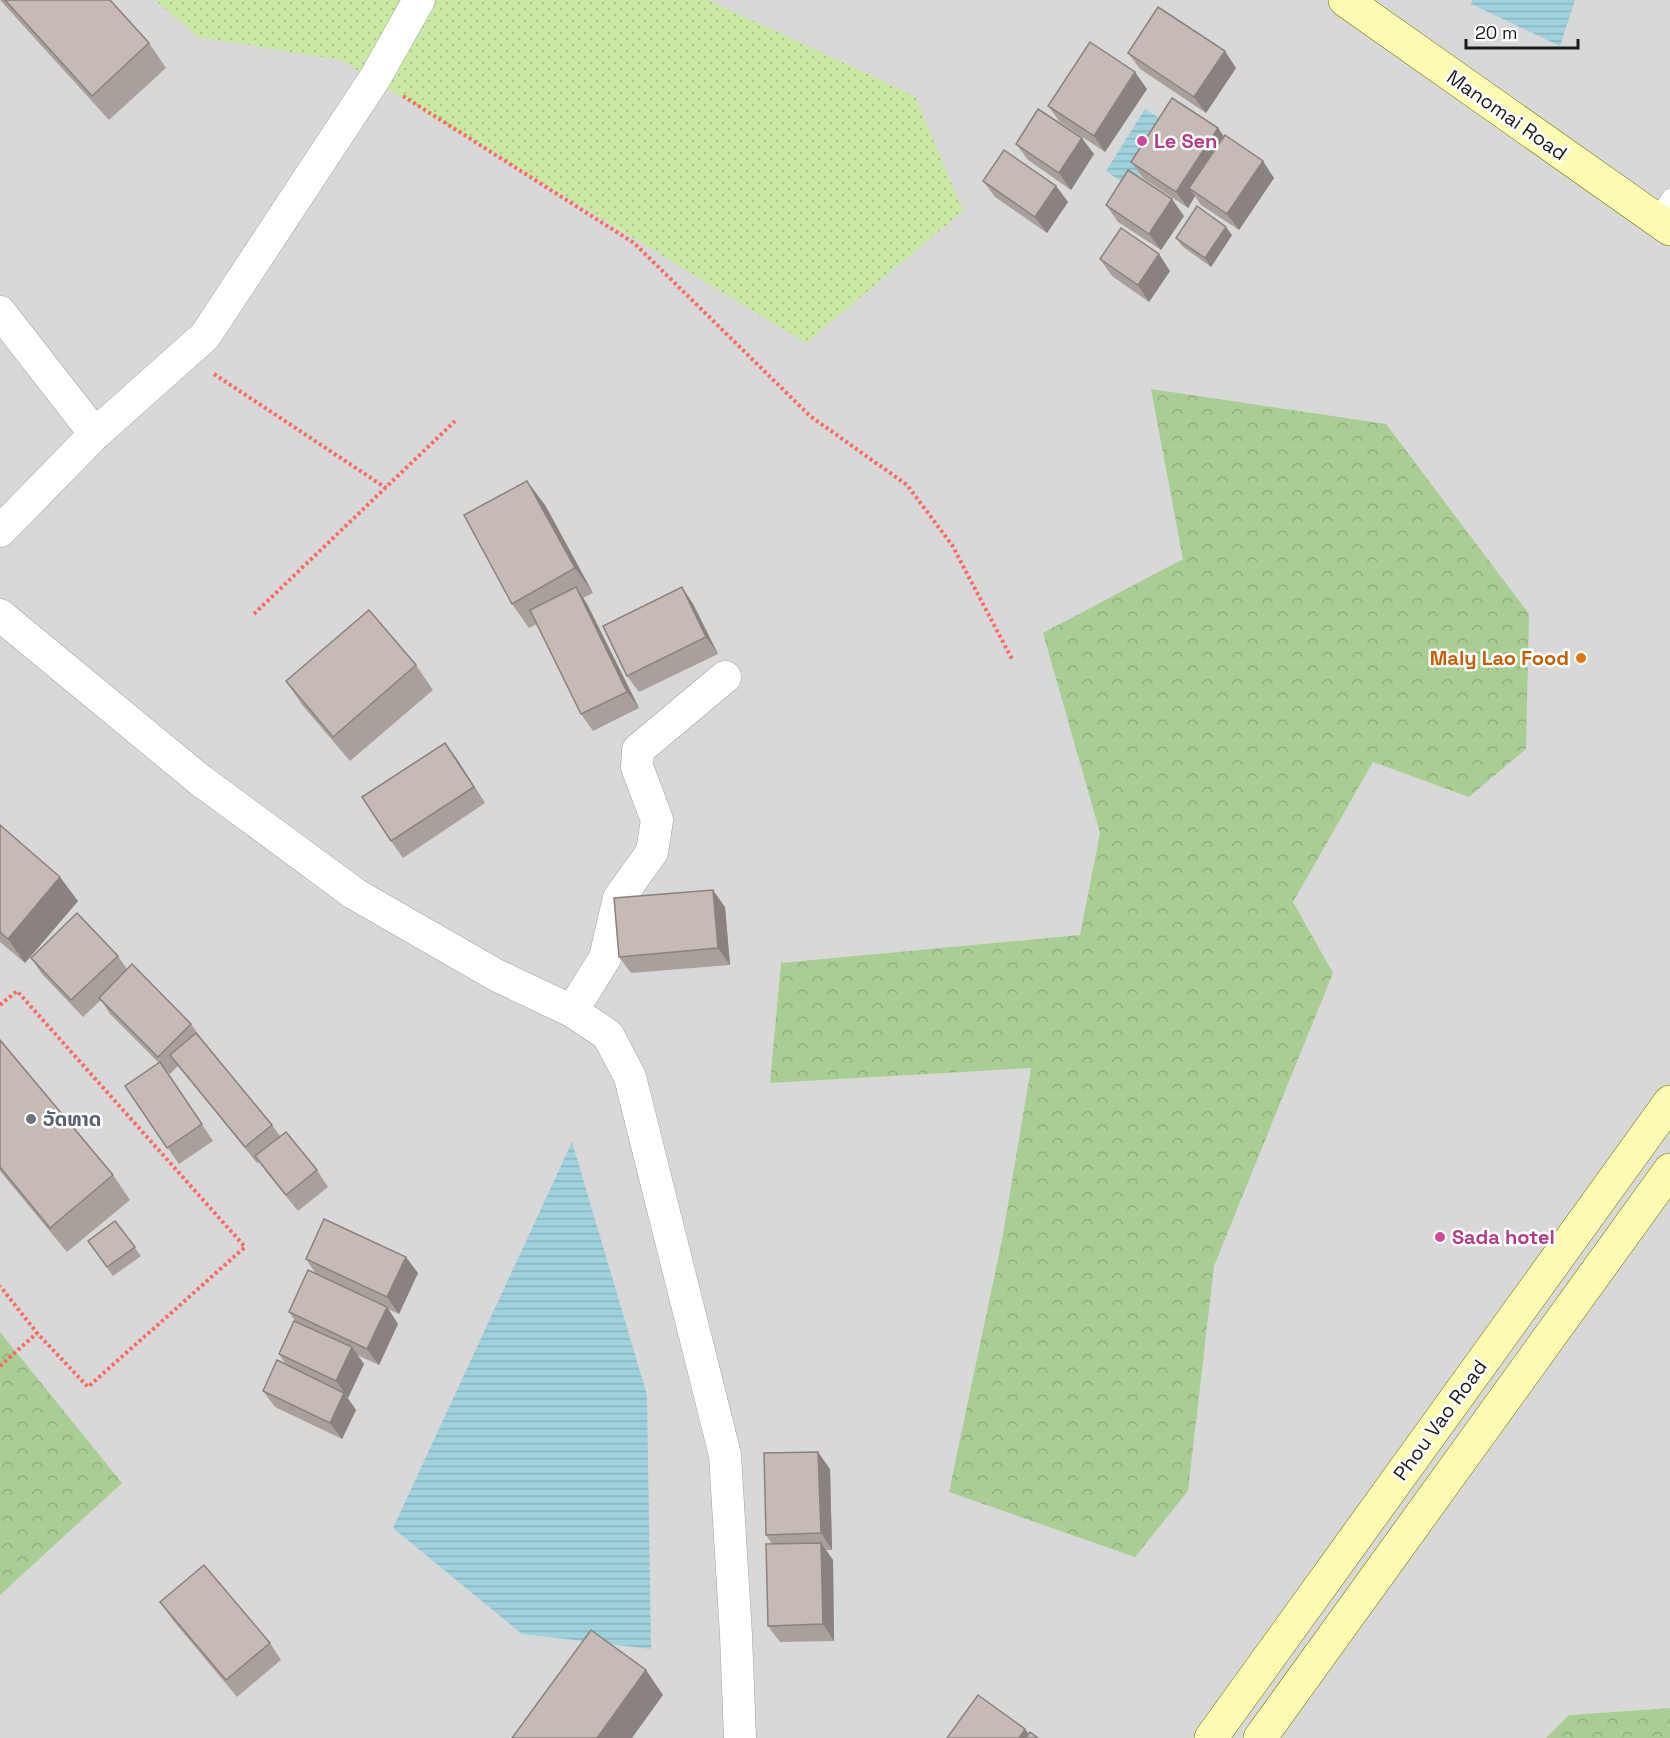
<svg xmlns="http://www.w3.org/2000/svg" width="1670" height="1738" font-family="'Space Grotesk','Noto Sans Lao',sans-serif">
<defs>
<pattern id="grass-dots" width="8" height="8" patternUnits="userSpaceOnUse" patternTransform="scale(1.5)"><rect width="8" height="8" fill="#caeaa3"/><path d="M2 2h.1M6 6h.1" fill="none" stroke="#adc88c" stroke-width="1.8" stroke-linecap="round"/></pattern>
<pattern id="forest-crowns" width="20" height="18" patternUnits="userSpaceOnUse" patternTransform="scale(1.5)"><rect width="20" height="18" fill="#a8ce93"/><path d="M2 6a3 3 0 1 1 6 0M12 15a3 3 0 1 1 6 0" fill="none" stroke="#90b07e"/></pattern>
<pattern id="water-rules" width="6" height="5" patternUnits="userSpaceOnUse" patternTransform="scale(1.5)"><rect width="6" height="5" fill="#9fd2dd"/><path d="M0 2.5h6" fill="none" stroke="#88b4bd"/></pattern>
</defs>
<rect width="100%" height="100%" fill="#ede8e0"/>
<path fill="#d9d8d8" d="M0,0H1670V1708L1569,1715L1546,1738H0Z"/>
<path fill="url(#grass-dots)" d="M155,0H708L915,96L963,211L806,343L341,60L198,37Z"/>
<g fill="url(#forest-crowns)">
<path d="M1151,389L1386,424L1529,614L1526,749L1469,797L1373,762L1293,902L1333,973L1214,1266L1188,1491L1135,1557L949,1492L1002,1240L1031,1068L770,1083L781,963L1080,935L1100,833L1043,633L1183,559Z"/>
<path d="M0,1332L122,1483L0,1595Z"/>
<path d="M1670,1708V1738H1546L1569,1715Z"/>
</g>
<g fill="url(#water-rules)">
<path d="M1472,0H1575L1560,46L1471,4Z"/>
<path d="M1145,109L1170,125L1131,188L1106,171Z"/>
<path d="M572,1142L647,1395L651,1649L522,1634L393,1528Z"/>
</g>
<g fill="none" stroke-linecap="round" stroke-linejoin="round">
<g stroke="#a2a2a2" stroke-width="16">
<path id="lane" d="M1655,219L1670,196"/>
</g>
<g stroke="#a2a2a2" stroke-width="33">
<g id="street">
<path d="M0,312L95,434"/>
<path d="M0,531L95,434L205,336L375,78L419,0"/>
<path d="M0,615L200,780L355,894L496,975L572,1011L608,1035L630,1077L725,1455L736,1635L740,1738"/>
<path d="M572,1011L605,958L619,898L652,852L657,820L637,767L638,750L725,677"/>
</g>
</g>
<g stroke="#6c7302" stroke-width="34">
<g id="secondary">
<path d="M1345,0L1670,229"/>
<path d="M1211,1738L1670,1102"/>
<path d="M1260,1738L1670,1170"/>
</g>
</g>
<g stroke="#fd6a61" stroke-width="4" stroke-dasharray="3 3" stroke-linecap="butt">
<path d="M403,96L634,243L810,416L907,485L952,545L1013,661"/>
<path d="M214,374L386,488"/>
<path d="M254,614L455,421"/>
<path d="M0,1005L17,991L245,1247L88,1387L37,1333L0,1286"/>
<path d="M0,1366L37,1333"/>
</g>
<use href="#lane" stroke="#fff" stroke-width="15"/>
<use href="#street" stroke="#fff" stroke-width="32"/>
<use href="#secondary" stroke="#fbfbb1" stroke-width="33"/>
</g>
<g fill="#a9a09b">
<path d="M0,0H110L149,43L166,68L109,120Z"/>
<path d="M1128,53L1236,68L1206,113L1140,69Z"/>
<path d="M1147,89L1105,152L1060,122L1048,106Z"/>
<path d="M1218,128L1224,137L1274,178L1239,230L1201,205L1195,196L1188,208L1143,178L1131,162Z"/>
<path d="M1016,144L1094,154L1071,190L1028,160Z"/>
<path d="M983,181L1056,186L1068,202L1047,233L995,197Z"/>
<path d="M1106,205L1184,216L1161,250L1118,222Z"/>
<path d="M1232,235L1211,267L1182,246L1176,238Z"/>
<path d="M1100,259L1170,271L1149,302L1112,276Z"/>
<path d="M545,505L593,593L583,598L587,604L639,708L593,731L581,714L537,624L529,628L512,604Z"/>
<path d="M682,587L693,604L718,654L639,692L627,676Z"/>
<path d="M416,665L433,690L350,761L303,706L286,681Z"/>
<path d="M445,743L485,803L403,858L391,841Z"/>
<path d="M0,825L78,901L25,963L0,942Z"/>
<path d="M725,907L730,965L631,973L619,957Z"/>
<path d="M118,956L127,969L191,1024L201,1038L272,1125L280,1136L317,1170L328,1187L298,1211L267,1173L259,1162L257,1163L178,1066L170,1074L165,1069L213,1141L179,1164L125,1086L159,1063L110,1014L101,1000L83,1017L42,974L31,958Z"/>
<path d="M0,1040L113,1175L130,1200L67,1252L0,1171Z"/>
<path d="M115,1221L141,1256L113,1276L88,1241Z"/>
<path d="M306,1259L418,1273L399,1314L388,1309L398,1324L379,1365L357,1355L364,1364L348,1398L347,1397L356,1410L342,1439L275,1407L263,1391L286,1365L279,1354L296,1322L289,1312L316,1274Z"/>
<path d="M830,1469L832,1550H826L833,1560L834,1641L780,1642L768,1626L772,1544L766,1535Z"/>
<path d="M160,1602L270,1643L281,1660L237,1697L172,1619Z"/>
</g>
<g fill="#8a827e">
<path d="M1225,51L1236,68L1206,113L1194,97Z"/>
<path d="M1135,72L1147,89L1105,152L1094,136Z"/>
<path d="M1218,128L1230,145L1189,188L1195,196L1188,208L1176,192Z"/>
<path d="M1082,138L1094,154L1071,190L1059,173Z"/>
<path d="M1263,161L1274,178L1239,230L1227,214Z"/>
<path d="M1056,186L1068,202L1047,233L1035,217Z"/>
<path d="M1172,199L1184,216L1161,250L1149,234Z"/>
<path d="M1226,227L1232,235L1211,267L1205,258Z"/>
<path d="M1159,254L1170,271L1149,302L1138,285Z"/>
<path d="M527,481L545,505L593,593L575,568Z"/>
<path d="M576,587L587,604L639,708L627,692Z"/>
<path d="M682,587L693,604L718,654L706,637Z"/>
<path d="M445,743L457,759L485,803L474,787Z"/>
<path d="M60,877L78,901L25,963L8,939Z"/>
<path d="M713,890L725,907L730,965L718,948Z"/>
<path d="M406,1257L418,1273L399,1314L387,1297Z"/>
<path d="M387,1307L398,1324L379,1365L367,1349Z"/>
<path d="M352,1347L364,1364L348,1398L336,1381Z"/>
<path d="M344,1393L356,1410L342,1439L330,1423Z"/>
<path d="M818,1452L830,1469L832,1550L821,1533Z"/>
<path d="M821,1543L833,1560L834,1641L823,1624Z"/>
<path d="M646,1670L663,1695L632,1738H597Z"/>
<path d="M1025,1729L1032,1738H1019Z"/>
</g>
<g fill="#c5bab4" stroke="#8a827e" stroke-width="1.5">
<path d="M5,0H110L149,43L92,96Z"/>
<path d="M1158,7L1225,51L1194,97L1128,53Z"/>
<path d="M1090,42L1135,72L1094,136L1048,106Z"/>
<path d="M1172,98L1218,128L1176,192L1131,162Z"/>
<path d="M1038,109L1082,138L1059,173L1016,144Z"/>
<path d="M1225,135L1263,161L1227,214L1189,188Z"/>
<path d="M1004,150L1056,186L1035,217L983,181Z"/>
<path d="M1128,170L1172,199L1149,234L1106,205Z"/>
<path d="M1197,206L1226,227L1205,258L1176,238Z"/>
<path d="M1121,228L1159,254L1138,285L1100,259Z"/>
<path d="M527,481L575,568L512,604L464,515Z"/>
<path d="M576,587L627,692L581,714L530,610Z"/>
<path d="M682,587L706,637L627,676L603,626Z"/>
<path d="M369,610L416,665L333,737L286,681Z"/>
<path d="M445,743L474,787L391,841L362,797Z"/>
<path d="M0,825L60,877L8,939L0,932Z"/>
<path d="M713,890L718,948L619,957L614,898Z"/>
<path d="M77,913L118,956L71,1000L31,958Z"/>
<path d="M132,964L191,1024L158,1057L99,998Z"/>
<path d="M196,1033L272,1125L245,1147L170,1055Z"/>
<path d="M0,1040L113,1175L50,1228L0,1167Z"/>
<path d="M160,1062L202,1124L167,1148L125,1086Z"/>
<path d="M286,1132L317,1170L286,1195L255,1156Z"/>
<path d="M324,1219L406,1257L387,1297L306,1259Z"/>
<path d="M115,1221L135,1247L107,1267L88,1241Z"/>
<path d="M308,1270L387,1307L367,1349L289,1312Z"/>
<path d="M294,1321L352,1347L336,1381L279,1354Z"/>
<path d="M277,1360L344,1393L330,1423L263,1391Z"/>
<path d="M818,1452L821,1533L766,1535L764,1453Z"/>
<path d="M821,1543L823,1624L768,1626L766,1544Z"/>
<path d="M204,1565L270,1643L226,1680L160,1602Z"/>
<path d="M591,1630L646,1670L597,1738H512Z"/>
<path d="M978,1695L1025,1729L1019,1738H947Z"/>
<path d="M1030,1732L1038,1738H1026Z"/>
</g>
<g fill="#d1479c" stroke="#fff" stroke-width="2">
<circle cx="1142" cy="141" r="6"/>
<circle cx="1440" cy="1237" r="6"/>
</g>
<circle fill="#e8710a" stroke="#fff" stroke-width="2" cx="1581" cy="658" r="6"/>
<circle fill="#6b7280" stroke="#fff" stroke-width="2" cx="31" cy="1119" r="6"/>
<g text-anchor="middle" stroke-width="5" stroke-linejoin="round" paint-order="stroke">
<g font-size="20" fill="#1b1b1b" stroke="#fff">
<text transform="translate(1507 115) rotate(35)" y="7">Manomai Road</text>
<text transform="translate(1440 1420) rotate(-54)" y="7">Phou Vao Road</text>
</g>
<g font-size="20" font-weight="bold" fill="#b23c85" stroke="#fff" text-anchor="start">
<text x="1154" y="148">Le Sen</text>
<text x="1452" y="1244">Sada hotel</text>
</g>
<g font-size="20" font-weight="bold" fill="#c56008" stroke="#fff" text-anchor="end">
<text x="1569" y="665">Maly Lao Food</text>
</g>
<g font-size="20" font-weight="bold" fill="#5b616d" stroke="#fff" text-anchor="start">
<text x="43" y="1126">ວັດທາດ</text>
</g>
</g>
<path d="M1466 39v9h112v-9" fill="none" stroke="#1b1b1b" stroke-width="3"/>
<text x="1475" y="39" font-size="18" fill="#1b1b1b" stroke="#ffffff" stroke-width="4.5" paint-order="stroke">20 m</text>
</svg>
